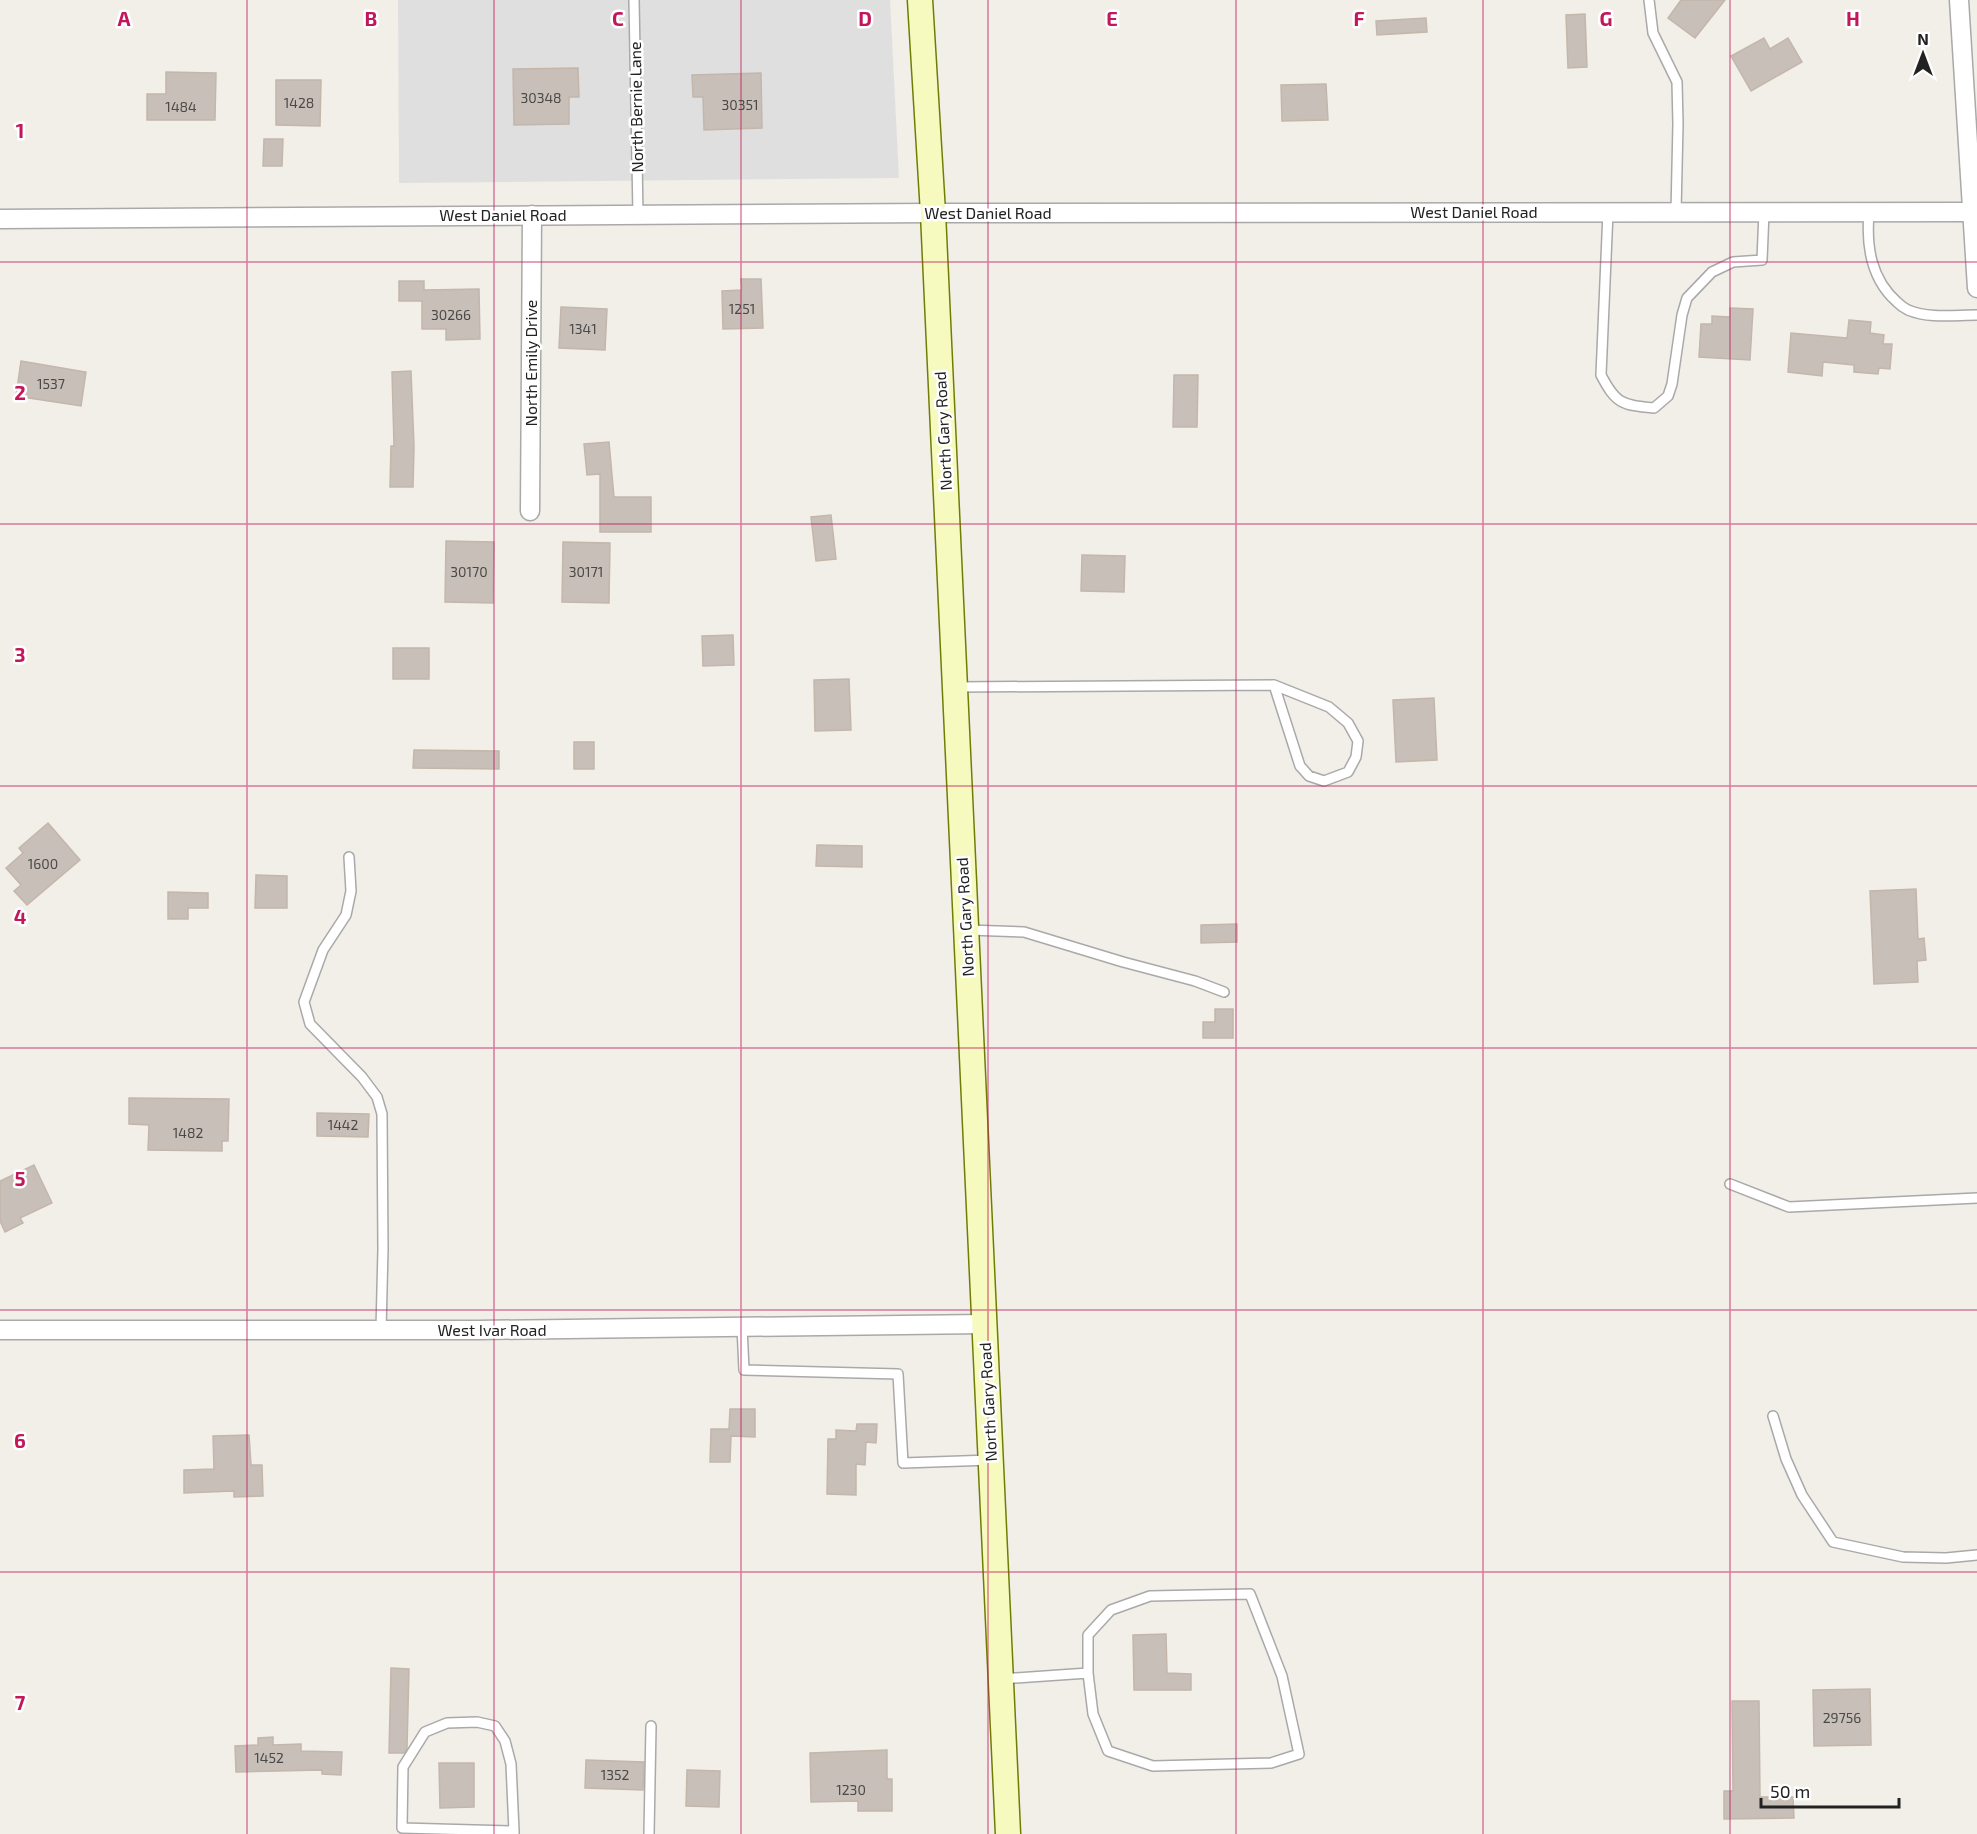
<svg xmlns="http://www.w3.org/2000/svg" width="1977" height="1834" font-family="'Exo 2',sans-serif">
<rect width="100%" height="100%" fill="#f2efe9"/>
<path fill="#e0dfdf" d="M398,0H890L899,178L399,183Z"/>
<g fill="#c7bfb8" stroke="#c4b6ab" stroke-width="1.5">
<path d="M1681,0H1725L1695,38L1668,18Z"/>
<path d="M1585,14L1587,67L1568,68L1566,15Z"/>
<path d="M1426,18L1427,32L1377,35L1376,21Z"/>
<path d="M1764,38L1770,49L1788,38L1802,62L1751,91L1731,56Z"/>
<path d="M578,68L579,97H569V124L514,125L513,69Z"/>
<path d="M166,72L216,73L215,120H147V94H166Z"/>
<path d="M761,73L762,128L704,130L703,97H693L692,75Z"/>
<path d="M276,80H321L320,126L276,125Z"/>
<path d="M1326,84L1328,120L1282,121L1281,85Z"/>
<path d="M264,139H283L282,166H263Z"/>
<path d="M741,279H761L763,328L723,329L722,291L742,290Z"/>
<path d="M399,281H424V290L479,289L480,339L446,340V329H422V301H399Z"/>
<path d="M561,307L607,309L605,350L559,348Z"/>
<path d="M1730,308L1753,309L1750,360L1699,357L1701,324H1712V316L1730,317Z"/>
<path d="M1849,320L1871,322L1870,333L1884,335L1883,344H1892L1890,369L1879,368L1878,374L1854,372V365L1823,362L1822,376L1788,372L1791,333L1847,338Z"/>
<path d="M21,361L86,372L81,406L16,396Z"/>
<path d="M411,371L414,446L413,487H390L391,446H394L392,372Z"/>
<path d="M1174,375H1198L1197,427H1173Z"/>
<path d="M609,442L614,497H651V532H600V474L587,475L584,444Z"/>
<path d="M831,515L836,559L816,561L811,517Z"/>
<path d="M446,541L494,542L493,603L445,602Z"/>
<path d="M563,542L610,543L609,603L562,602Z"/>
<path d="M1082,555L1125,556L1124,592L1081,591Z"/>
<path d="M733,635L734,665L703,666L702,636Z"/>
<rect x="393" y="648" width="36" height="31"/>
<path d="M849,679L851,730L815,731L814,680Z"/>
<path d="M1434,698L1437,760L1396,762L1393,700Z"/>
<rect x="574" y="742" width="20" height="27"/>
<path d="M414,750L499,751V769L413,768Z"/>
<path d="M48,823L80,860L27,905L14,891L21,885L6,868L23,853L19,848Z"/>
<path d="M817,845L862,846V867L816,866Z"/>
<path d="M256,875L287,876V908H255Z"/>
<path d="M1916,889L1918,939L1924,938L1926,960L1917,961L1918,982L1874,984L1870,891Z"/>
<path d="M168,892L208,893V908H188V919H168Z"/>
<path d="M1237,924V942L1201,943V925Z"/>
<path d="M1215,1009H1233V1038H1203V1022H1215Z"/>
<path d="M129,1098L229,1099L228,1141H222V1151L148,1150L149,1125L129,1124Z"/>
<path d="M317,1113L369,1114L368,1137L317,1136Z"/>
<path d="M34,1165L52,1203L20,1218L23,1223L5,1232L0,1221V1181Z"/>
<path d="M730,1409H755V1437L731,1436L730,1462H710L711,1429H729Z"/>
<path d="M857,1424H877L876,1443L866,1442L865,1465L856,1464V1495L827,1494L828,1439H836V1430L856,1431Z"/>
<path d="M249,1435L251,1465H262L263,1496L234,1497V1491L184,1493V1470L214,1469L213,1436Z"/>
<path d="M1166,1634L1167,1673L1191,1674V1690H1134L1133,1635Z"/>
<path d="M391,1668L409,1669L407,1748L404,1753H389Z"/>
<path d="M1870,1689L1871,1745L1814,1746L1813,1690Z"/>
<path d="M1732,1701H1759L1760,1797H1793L1794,1818L1724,1819V1791H1733Z"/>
<path d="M273,1737V1745L301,1744V1751L342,1752L341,1775L322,1774V1770L236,1772L235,1746L258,1745V1738Z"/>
<path d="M887,1750V1779H892V1811H858V1801L811,1802L810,1753Z"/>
<path d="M586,1760L644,1762L643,1790L585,1788Z"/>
<path d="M439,1763H474V1807L440,1808Z"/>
<path d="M687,1770L720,1771L719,1807L686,1806Z"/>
</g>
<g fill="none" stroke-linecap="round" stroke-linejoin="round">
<g stroke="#a9a9a9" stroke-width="12">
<g id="lane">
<path d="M634,0L638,214"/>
<path d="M1649,0L1653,33L1677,82L1678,124L1676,212"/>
<path d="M1608,212L1601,375C1616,404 1622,405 1654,408L1668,396L1672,384L1682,315L1687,298L1712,272L1733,262L1762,260L1764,212"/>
<path d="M1869,213C1866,247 1871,279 1897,302C1900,305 1904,308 1908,310C1930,319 1954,315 1977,315"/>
<path d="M957,687L1274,685L1329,707L1348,723L1358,741L1356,757L1348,772L1324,781L1309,776L1300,766L1274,685"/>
<path d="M349,857L351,891L346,915L323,950L304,1002L310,1024L362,1077L377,1097L382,1114L383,1249L381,1330"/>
<path d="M968,930L1024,932L1123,962L1195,981L1224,992"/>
<path d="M1730,1184L1789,1207L1977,1198"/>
<path d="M742,1327L744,1370L898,1374L903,1463L991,1460"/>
<path d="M1773,1416L1786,1459L1802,1495L1833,1542L1903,1557L1946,1558L1977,1555"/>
<path d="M1001,1679L1088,1673L1093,1714L1108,1751L1153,1766L1271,1763L1299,1754L1282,1676L1250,1594L1150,1596L1111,1610L1088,1635V1673"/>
<path d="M514,1831L402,1828L403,1767L425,1732L447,1723L477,1722L495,1726L505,1741L511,1764L514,1831V1834"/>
<path d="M649,1834L651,1726"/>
</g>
</g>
<g stroke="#a9a9a9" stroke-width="21">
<g id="street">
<path d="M1959,0L1977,288"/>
<path d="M0,219L933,213L1977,212"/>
<path d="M530,511L532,215"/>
<path d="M0,1330H478L984,1324"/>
</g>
</g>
<g stroke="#707d05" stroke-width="27">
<path id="secondary" d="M920,0L933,213L1008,1834"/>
</g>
<use href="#lane" stroke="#fff" stroke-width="9"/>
<use href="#street" stroke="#fff" stroke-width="18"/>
<use href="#secondary" stroke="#f7fabf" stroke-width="24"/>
</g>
<path fill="none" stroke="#c2185b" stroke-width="1.5" stroke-opacity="0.55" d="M247,0V1834M494,0V1834M741,0V1834M988,0V1834M1236,0V1834M1483,0V1834M1730,0V1834M0,262H1977M0,524H1977M0,786H1977M0,1048H1977M0,1310H1977M0,1572H1977"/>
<g text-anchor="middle" stroke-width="5" stroke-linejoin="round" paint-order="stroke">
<g font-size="14" fill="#4b4948">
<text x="541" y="103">30348</text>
<text x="299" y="108">1428</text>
<text x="740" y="110">30351</text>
<text x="181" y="112">1484</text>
<text x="742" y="314">1251</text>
<text x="451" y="320">30266</text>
<text x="583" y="334">1341</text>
<text x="51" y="389">1537</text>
<text x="469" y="577">30170</text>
<text x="586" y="577">30171</text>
<text x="43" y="869">1600</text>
<text x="343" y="1130">1442</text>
<text x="188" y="1138">1482</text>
<text x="1842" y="1723">29756</text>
<text x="269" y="1763">1452</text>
<text x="615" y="1780">1352</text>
<text x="851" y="1795">1230</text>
</g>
<g font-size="16" fill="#222" stroke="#fff">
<text transform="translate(636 107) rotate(-91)" y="6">North Bernie Lane</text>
<text x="1474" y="218">West Daniel Road</text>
<text x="988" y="219">West Daniel Road</text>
<text x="503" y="221">West Daniel Road</text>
<text transform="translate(531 363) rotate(-90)" y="6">North Emily Drive</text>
<text transform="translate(943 431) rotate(-93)" y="6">North Gary Road</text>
<text transform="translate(965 917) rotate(-93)" y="6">North Gary Road</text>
<text x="492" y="1336">West Ivar Road</text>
<text transform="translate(988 1402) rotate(-93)" y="6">North Gary Road</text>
</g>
</g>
<g font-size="20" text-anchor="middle" font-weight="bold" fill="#c2185b" stroke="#fff" stroke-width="5" stroke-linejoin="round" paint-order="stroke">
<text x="124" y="26">A</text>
<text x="371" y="26">B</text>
<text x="618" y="26">C</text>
<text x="865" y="26">D</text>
<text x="1112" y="26">E</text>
<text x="1359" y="26">F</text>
<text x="1606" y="26">G</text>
<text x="1853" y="26">H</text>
<text x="20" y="138">1</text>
<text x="20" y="400">2</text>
<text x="20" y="662">3</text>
<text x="20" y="924">4</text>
<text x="20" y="1186">5</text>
<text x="20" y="1448">6</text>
<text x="20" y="1710">7</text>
</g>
<g transform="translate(1923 54)" stroke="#ffffff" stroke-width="4.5" paint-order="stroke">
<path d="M0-4.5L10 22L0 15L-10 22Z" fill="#222222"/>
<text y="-9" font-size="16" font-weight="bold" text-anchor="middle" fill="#222222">N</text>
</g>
<path d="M1761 1798v9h138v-9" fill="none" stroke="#222222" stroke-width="3"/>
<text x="1770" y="1798" font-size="18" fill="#222222" stroke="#ffffff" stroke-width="4.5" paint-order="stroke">50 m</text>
</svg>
